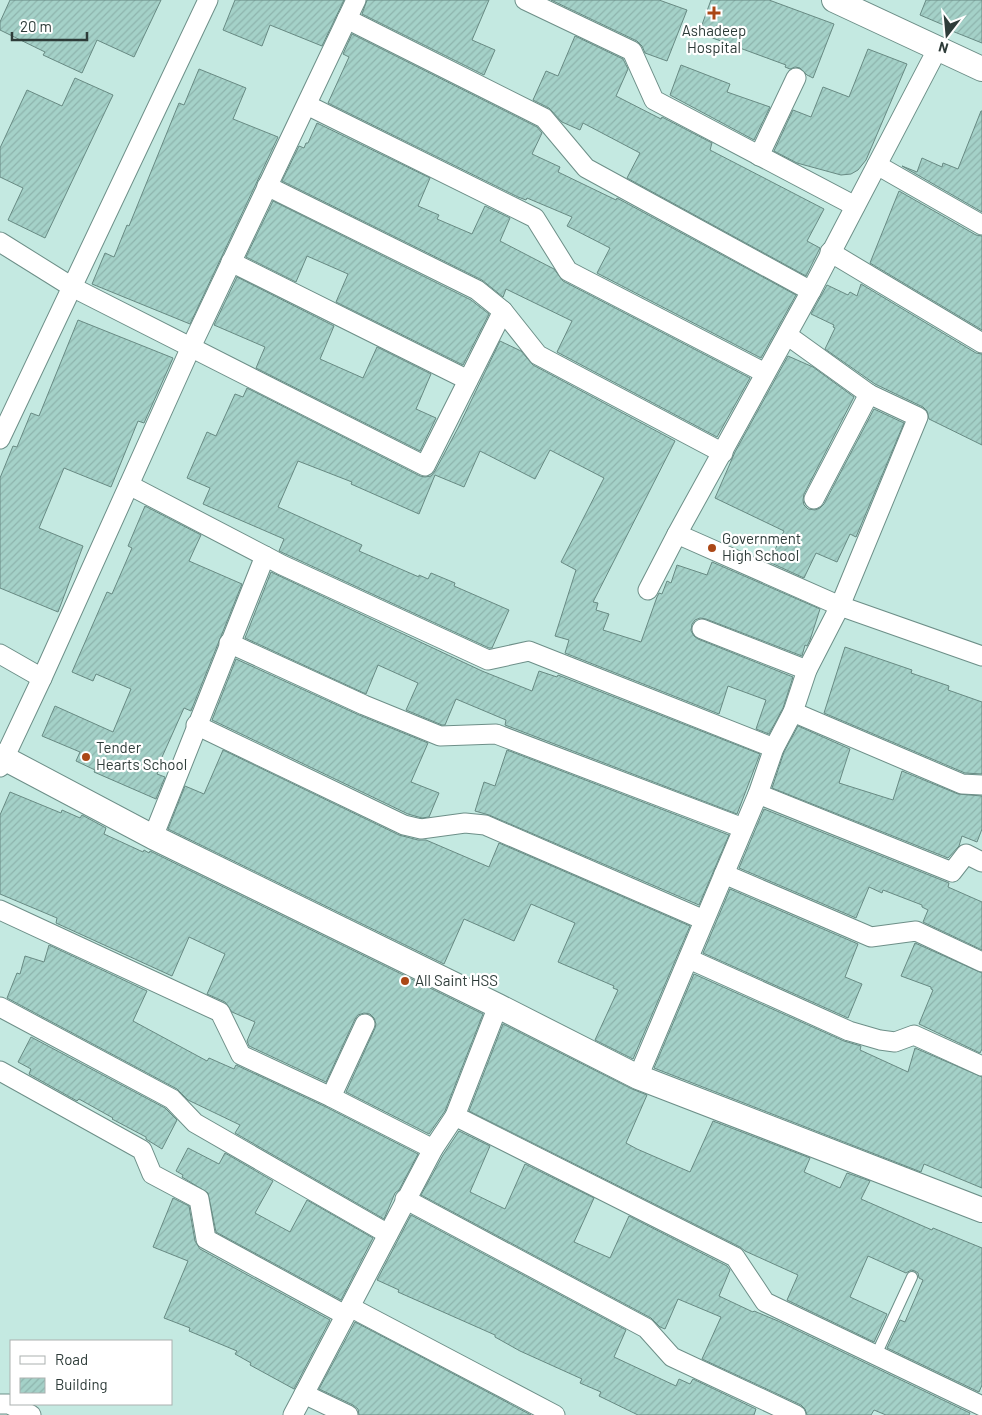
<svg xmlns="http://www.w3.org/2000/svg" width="982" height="1415" font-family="Barlow,sans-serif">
<defs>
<pattern id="building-hatch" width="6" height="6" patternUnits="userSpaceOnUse" patternTransform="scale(1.25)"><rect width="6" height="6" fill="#a4d1c8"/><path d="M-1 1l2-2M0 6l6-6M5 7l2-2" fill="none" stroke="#8eb4ad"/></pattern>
</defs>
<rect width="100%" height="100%" fill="#c4e9e1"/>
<g fill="url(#building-hatch)" stroke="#688a83">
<path d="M10,0H161L134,57L97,40L82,73L43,55L45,52L0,30V22Z"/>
<path d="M235,0H344L322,46L270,25L262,46L223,30Z"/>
<path d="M367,0H489L472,40L495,50L484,75L362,14Z"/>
<path d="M551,0H659L687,10L667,61L645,53L642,46L637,41Z"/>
<path d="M711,0H769L834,24L813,78L807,75L800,68L795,67L790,69L785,67L786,65L699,33Z"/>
<path d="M926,0H982V43L952,31L953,29L920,15Z"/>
<path d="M352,34L537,127L542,133L532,154L560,167L558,172L616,200L617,198L796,295L761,358L597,273L610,248L567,226L572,217L527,198L526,200L518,197L328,103L349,57L343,54Z"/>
<path d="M575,36L623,59L628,69L616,96L661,119L662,117L712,143L710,150L824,209L807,241L820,248L806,276L627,178L640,153L583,123L580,130L562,122L549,108L533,100L546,71L558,76Z"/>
<path d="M868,49L907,64L866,160L858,170L851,174L841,175L797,163L774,151L793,110L811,117L823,87L849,97Z"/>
<path d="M681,65L730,84L727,92L770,107L754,140L670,95Z"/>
<path d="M199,69L246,88L233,119L278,137L190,324L92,284L105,253L114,257L127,225L129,226L179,103L184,105Z"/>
<path d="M75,78L113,95L45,238L8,220L23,188L0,177V148L27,90L62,106Z"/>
<path d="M981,111H982V212L902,166L917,172L922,158L942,167L943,163L958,169Z"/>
<path d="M317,123L430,178L418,206L439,215L437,219L472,234L485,206L510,218L500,241L554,269L563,281L750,378L717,437L557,352L572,321L506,289L503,297L482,280L282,181L299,146L304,148L306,143H308Z"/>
<path d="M899,191L976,235L982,236V330L870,263Z"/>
<path d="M273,201L471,300L489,314L463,365L336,302L348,274L307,256L296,282L246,257Z"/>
<path d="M237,277L334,326L320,359L363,378L377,347L431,374L416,409L436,418L420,451L256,368L265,347L214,325Z"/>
<path d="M861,284L976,353L982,354V445L929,419L927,411L923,407L875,384L825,349L835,328L833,327L834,325L811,314L827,285L848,295L850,292L857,296Z"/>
<path d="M78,320L173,358L144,423L138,421L111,487L64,468L39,528L83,546L58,612L0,588V478L13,446L17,447L31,413L39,416Z"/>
<path d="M500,341L521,351L533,365L675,441L593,602L598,603L596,610L609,614L603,630L641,642L657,597L659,593L662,594L667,581L671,583L677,565L707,575L712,562L820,609L810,640L807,646L805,645L802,656L706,619L700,618L695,620L692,624L691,631L694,636L698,639L793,677L783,708L769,734L756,729L766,700L728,686L719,714L565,653L569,640L555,636L576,570L561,562L604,478L550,450L535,479L480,451L464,487L435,475L419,514L351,484L352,482L298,461L278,507L362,545L359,551L419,577V575L428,579L431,573L455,583L454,586L509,610L492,648H489L279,551L284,539L203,504L210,488L187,478L207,432L216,436L235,394L243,397L247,388L420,476L425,477L431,476L435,471L458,428Z"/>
<path d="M788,356L813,367L854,397L804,494L803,500L804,505L808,509L815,510L820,508L824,504L874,409L904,423L856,537L850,534L837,562L816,553L804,578L769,562L784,531L715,498L735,452Z"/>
<path d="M145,506L201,535L189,561L242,584L191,711L184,708L158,766L160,767L157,774L165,777L156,799L94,772L95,770L76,761L80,752L42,736L55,706L113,732L131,689L96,674L93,681L72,672L107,592L112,594L132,548L128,546Z"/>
<path d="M271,572L482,671L532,691L539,671L557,677L558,675L760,754L737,814L505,725L506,720L456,699L445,725H442L406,710L418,683L378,665L366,694L245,638Z"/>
<path d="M845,647L912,670L911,673L949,686L948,690L982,702V774L965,773L824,713Z"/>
<path d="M236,659L359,715L428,743L411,782L439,793L429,817L422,818L408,814L212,720Z"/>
<path d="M798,726L850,749L839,783L893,800L902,771L958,794L982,796V829L977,842L962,836L959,846L948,858L772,788L784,752Z"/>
<path d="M223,750L399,835L418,840H426L489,867L499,843L690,926L633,1059L595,1040L618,990L613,988L614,986L558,962L575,923L531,904L514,941L464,919L444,964L168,829L185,786L204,794Z"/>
<path d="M507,750L729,835L699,905L489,815L475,811L484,782L495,786Z"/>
<path d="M10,792L61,813L62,810L80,818L82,815L106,828L104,834L143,852L144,850L149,853L150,851L483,1014L445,1111L429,1134L346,1092L375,1028L376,1024L374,1018L370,1014L364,1013L358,1015L355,1019L326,1082L249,1046L247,1041L255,1022L232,1012L225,1002L207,994L225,954L189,937L172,976L56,923L57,918L0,894V815Z"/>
<path d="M764,809L949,883L948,887L982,902V950L923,922L928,910L922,907V905L883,890L882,893L869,887L856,918L739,868Z"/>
<path d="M730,889L858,944L845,977L862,984L848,1018L703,953Z"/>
<path d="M915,943L982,973V1049L980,1053L919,1024L933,990L931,989V987L901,976Z"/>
<path d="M49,945L147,991L133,1021L207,1061L209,1058L234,1069L236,1065L326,1107L418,1154L399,1190L395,1193L384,1219L235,1133L240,1125L188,1100L177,1089L7,998L17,973L20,974L25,956L44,962Z"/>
<path d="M694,974L844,1041L861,1046L860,1050L908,1072L915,1048L982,1077V1188L924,1164L921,1172L654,1068Z"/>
<path d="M503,1024L632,1089L647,1095L626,1143L637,1149L690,1172L713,1121L810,1158L804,1172L840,1188L847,1173L870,1181L861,1199L932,1230L933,1228L982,1248V1385L979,1392L887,1348L900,1320L905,1322L923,1280L919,1278L918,1273L915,1271L911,1270L906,1273L868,1256L850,1297L887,1314L874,1342L787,1300L798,1275L745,1251L740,1247L469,1111Z"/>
<path d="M31,1037L165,1108L177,1120L162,1149L149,1141L146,1139V1137L112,1119L113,1118L79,1099L77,1101L29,1074L31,1069L18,1062Z"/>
<path d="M459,1131L490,1146L470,1192L505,1209L525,1164L594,1198L574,1242L610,1258L629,1216L727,1266L730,1270L719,1296L753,1312L754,1311L778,1321L970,1413L969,1415H886L874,1410L871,1415H807L805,1409L801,1405L702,1359L721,1317L678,1299L665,1329L660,1327L651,1318L421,1195L443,1155Z"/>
<path d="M188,1148L219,1164L225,1153L273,1181L255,1213L290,1232L307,1200L373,1238L341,1300L216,1232L208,1193L182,1177L183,1175L176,1171Z"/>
<path d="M173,1198L189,1206L195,1241L200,1249L330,1320L294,1389L250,1365L251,1363L235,1354L237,1351L189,1331L190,1328L164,1318L188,1261L153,1247Z"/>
<path d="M411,1215L626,1330L614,1357L676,1386L679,1379L690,1384L693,1379L756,1409L754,1415H638L599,1396L601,1392L580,1383L582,1379L520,1351L495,1337V1335L398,1292L399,1290L377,1280Z"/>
<path d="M355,1322L414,1353L531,1415H359L358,1409L353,1405L319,1389Z"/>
</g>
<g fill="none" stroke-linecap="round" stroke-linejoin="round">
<g stroke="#6d8f88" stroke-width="12">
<path id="service" d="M876,1355L912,1277"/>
</g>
<g stroke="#6d8f88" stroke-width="21">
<g id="minor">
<path d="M525,0L632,51L654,100L855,206"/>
<path d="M347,19L544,118L586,168L811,291"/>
<path d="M307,105L535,218L568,271L765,373"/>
<path d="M759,156L796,78"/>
<path d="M877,165L982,225"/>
<path d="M267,186L477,290L503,311L538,355L723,453"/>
<path d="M0,242L72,287L425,466L503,311"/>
<path d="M830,252L982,343"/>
<path d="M231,262L468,380"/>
<path d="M0,439L208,0"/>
<path d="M129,485L265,556"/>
<path d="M814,499L869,394"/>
<path d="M677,534L840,606L982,656"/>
<path d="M648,590L677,534L811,291L938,48"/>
<path d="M702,629L807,670"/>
<path d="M229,643L364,705L440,736L496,734L743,828"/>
<path d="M0,654L42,678"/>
<path d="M793,712L962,784L982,785"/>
<path d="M196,725L404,825L421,829L465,823L485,825L704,920"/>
<path d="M0,767L42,678L191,347L356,0"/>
<path d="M758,794L952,872L966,854L982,862"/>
<path d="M153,837L265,556L282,565L488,660L529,651L774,748"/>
<path d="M724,874L871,937L916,931L982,962"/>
<path d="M0,910L220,1012L241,1055L331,1097L433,1149"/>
<path d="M689,959L849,1031L880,1040L895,1042L914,1035L982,1066"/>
<path d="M0,1007L172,1099L195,1123L388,1234"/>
<path d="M0,1071L142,1150L152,1174L199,1199L206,1239L345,1315"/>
<path d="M638,1077L758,794L774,748L793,712L807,670L840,606L918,417L869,394L787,335"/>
<path d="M331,1097L365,1024"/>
<path d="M455,1116L735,1257L765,1302L982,1406"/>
<path d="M405,1199L646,1328L672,1357L796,1415"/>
<path d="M350,1307L555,1415"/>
<path d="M304,1394L348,1415"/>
<path d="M0,1404H9L31,1415"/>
<path d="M293,1415L433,1149L455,1116L498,1006"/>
</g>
</g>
<g stroke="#6d8f88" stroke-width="26">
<g id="tertiary">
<path d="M834,0L982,69"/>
<path d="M0,756L153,837L498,1006L638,1077L982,1210"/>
</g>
</g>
<use href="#service" stroke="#fff" stroke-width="10"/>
<use href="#minor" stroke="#fff" stroke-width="19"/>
<use href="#tertiary" stroke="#fff" stroke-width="24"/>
</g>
<g fill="#ab4716" stroke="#fff" stroke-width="2">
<path d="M711.5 5.5h5v5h5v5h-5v5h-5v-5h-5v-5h5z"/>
<circle cx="712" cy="548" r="5"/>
<circle cx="86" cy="757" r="5"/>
<circle cx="405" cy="981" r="5"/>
</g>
<g text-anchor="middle" stroke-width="4.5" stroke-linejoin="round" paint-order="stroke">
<g font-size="15" fill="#2e3c39" stroke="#fff" text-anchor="start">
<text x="714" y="36" text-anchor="middle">Ashadeep<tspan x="714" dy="17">Hospital</tspan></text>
<text x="722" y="544">Government<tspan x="722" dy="17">High School</tspan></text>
<text x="96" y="753">Tender<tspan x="96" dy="17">Hearts School</tspan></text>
<text x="415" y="986">All Saint HSS</text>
</g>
</g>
<rect x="10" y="1340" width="162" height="65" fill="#ffffff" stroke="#abb1b0"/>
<rect x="20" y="1356" width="25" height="8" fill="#ffffff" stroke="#abb1b0"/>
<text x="55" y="1365" font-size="15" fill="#2e3c39">Road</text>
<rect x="20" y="1378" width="25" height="15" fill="url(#building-hatch)" stroke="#abb1b0"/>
<text x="55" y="1390" font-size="15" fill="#2e3c39">Building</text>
<g transform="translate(947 35) rotate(196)" stroke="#ffffff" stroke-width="4" paint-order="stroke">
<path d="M0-4L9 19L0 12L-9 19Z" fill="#2e3c39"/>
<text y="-8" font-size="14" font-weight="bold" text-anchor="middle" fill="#2e3c39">N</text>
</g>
<path d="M12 32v8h75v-8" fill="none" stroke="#2e3c39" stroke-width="2.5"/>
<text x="20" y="32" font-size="15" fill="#2e3c39" stroke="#ffffff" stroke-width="4" paint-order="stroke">20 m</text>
</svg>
